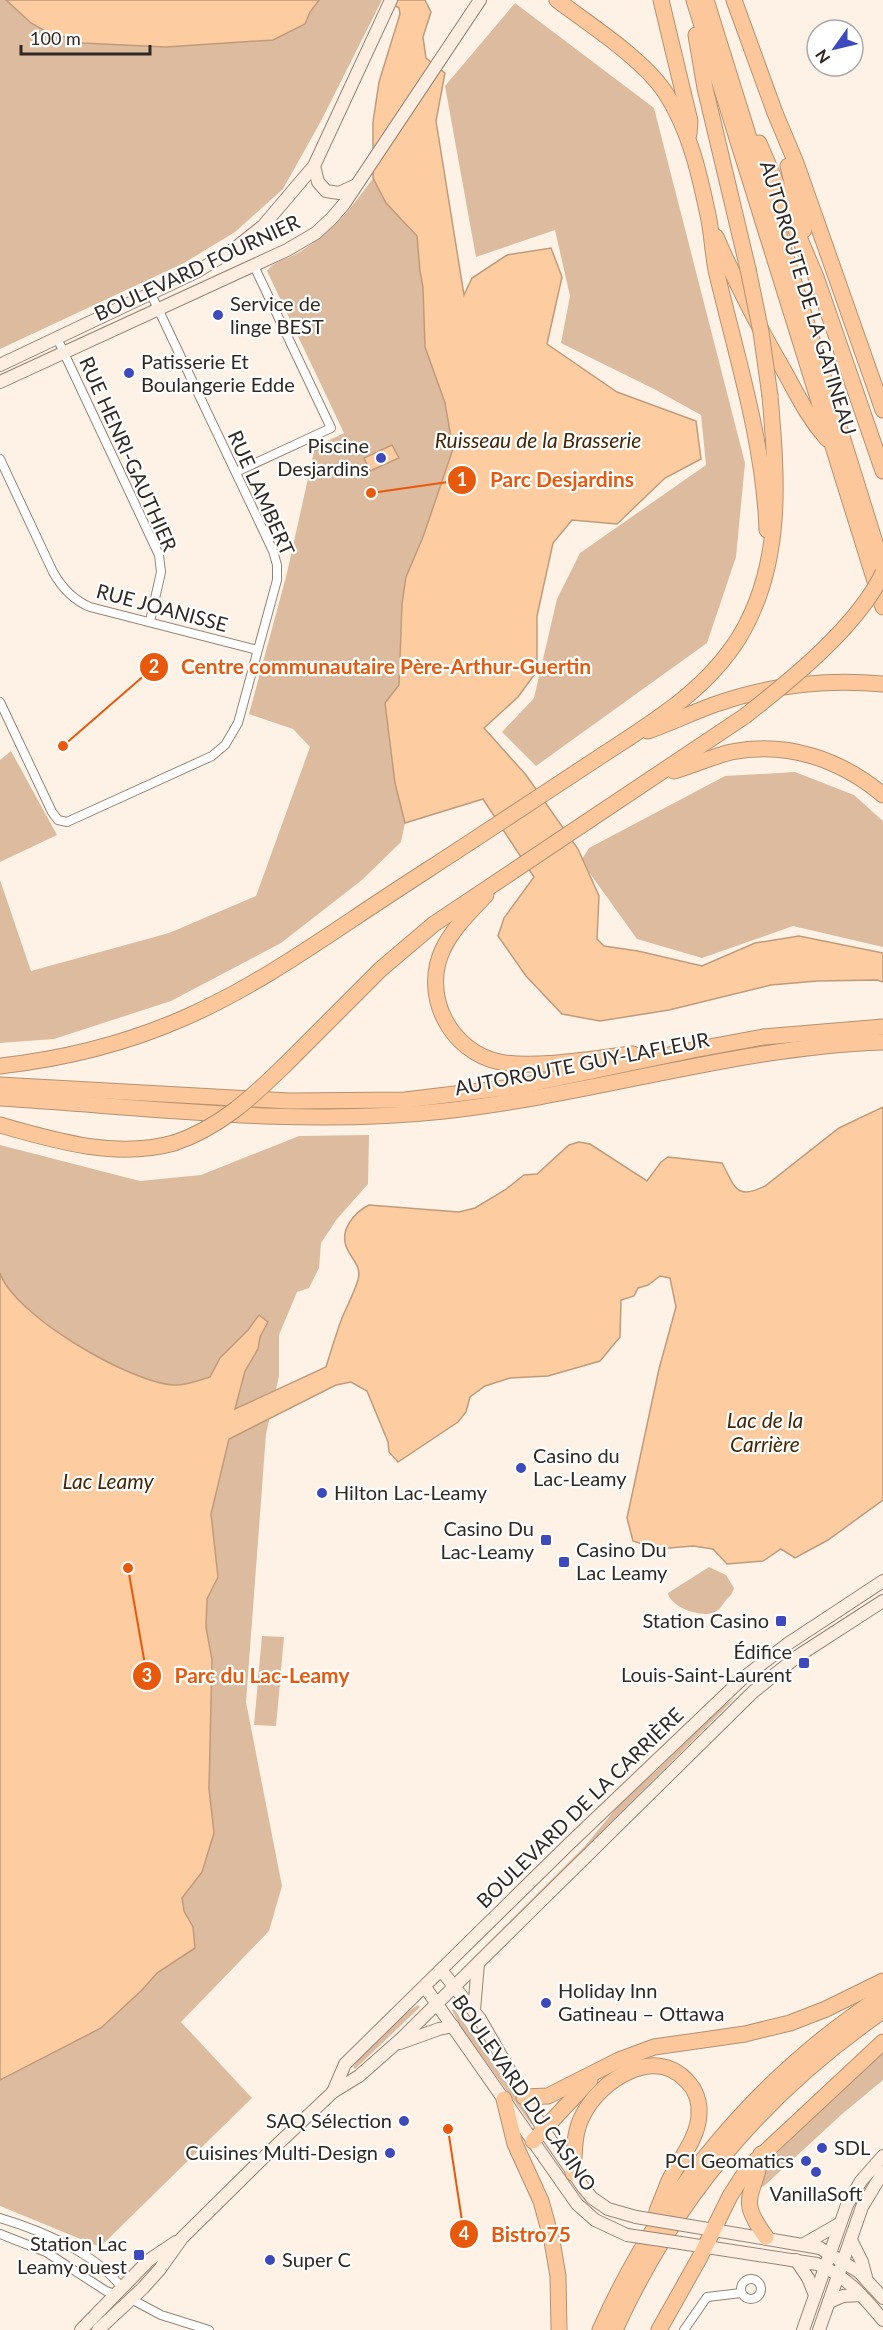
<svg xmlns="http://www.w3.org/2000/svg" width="883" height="2330" font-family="Lato,sans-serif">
<rect width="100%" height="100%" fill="#fef2e7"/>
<g fill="#ddbb9e">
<path d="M0,0H6L83,43L166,47L273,40L305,24L310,12L319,0H382L321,121L283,189L235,232L184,263L0,349Z"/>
<path d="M515,3L654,108L745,463L736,557L707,643L536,766L502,732L534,698L557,599L580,553L706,465L701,415L654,389L561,343L570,296L555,230L476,257L445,86Z"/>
<path d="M373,178L386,203L417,236L420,271L423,287L425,347L445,403L453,449L423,537L406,577L399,685L386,703L395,783L405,823L401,842L362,880L281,943L171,1001L54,1039L0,1043V880L31,971L169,933L256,896L310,747L293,729L249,714L287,573L315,447L344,433L267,271C272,262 289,258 298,253C333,232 350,210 373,178Z"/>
<path d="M11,751L57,835L0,862V760Z"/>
<path d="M795,772L854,795L883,821V947L793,926L702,958L637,939L581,861L589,848L725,776Z"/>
<path d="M369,1135L368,1184L337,1219L321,1243L319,1268L309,1288L297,1292L279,1335V1376L266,1434L246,1702L282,1886L269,1931L181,2022L252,2098L100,2247L0,2206V1145L140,1181L201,1175L299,1136Z"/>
<path d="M709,1567L726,1575L734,1588C732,1595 730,1596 726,1600C722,1605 719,1612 712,1613C700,1617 670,1607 668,1593Z"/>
<path d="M262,1636L284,1637L280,1681L258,1679Z"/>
<path d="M258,1681L280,1683L276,1726L254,1725Z"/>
<path d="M737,1696L463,1971L461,1970L585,1846L623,1800L655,1772L722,1707Z"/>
<path d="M418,2005L420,2007L355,2069L353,2067C369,2044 394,2020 418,2005Z"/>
<path d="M454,2009L514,2093L532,2123L531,2124L460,2026L452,2010Z"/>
<path d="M883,2053V2080L841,2115L764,2186L758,2188L771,2160L789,2139Z"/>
</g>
<g fill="#fecca1" stroke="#c09b7b" stroke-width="1.5">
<path d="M6,0H319L310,12L305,24L273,40L166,47L83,43L45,31L31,23Z"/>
<path d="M386,0H425L431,12L423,37L426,58L445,73L436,121L464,295L472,278L507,255L551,248L562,277L547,344L617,392L696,421L701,459L665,478L617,524L572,520L553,543L537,616V671L518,697L484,728L526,775L578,849L599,896L597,939L604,946L638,951L702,966L755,943L799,936L883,953V982L877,980L817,981L771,985L669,1010L600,1021L562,1014L526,976L498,936L504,918L534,877L483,799L405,823L395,783L385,703L399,685L402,604L406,577L423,537L453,449L445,403L425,347L423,287L420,271L417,236L386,203L373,178V122L379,82L400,14L399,8Z"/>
<path d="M392,445L399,458L370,471L364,458Z"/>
<path d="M883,1107V1500L828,1540L795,1558L781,1549L763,1561L727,1564L713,1549L693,1546L657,1549L633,1541L627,1518L659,1369L676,1307L670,1278L660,1276L648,1285L638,1288L634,1296L621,1300L620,1337L600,1361L548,1376L510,1378L485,1386L470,1397L466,1412L458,1422L398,1462L389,1452L388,1442L367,1391L351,1382L336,1385L229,1439L211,1514L218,1577L207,1599L206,1627L212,1660L209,1789L214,1833L202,1872L182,1898L184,1911L193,1927L195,1948L157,1973L142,1990L101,2028L0,2080V1273C14,1315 130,1383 174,1385C185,1386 199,1380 210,1377L220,1358L248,1330L259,1315L268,1322L260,1337L258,1349L245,1371L235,1409L326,1367C331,1351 336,1334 342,1318C347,1306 354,1293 358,1280C362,1265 350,1258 346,1246C340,1229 355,1212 369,1205L459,1212L475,1208L505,1190L524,1175L537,1174L569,1145L579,1142L590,1144L647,1181L661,1162L668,1157L722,1163C735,1186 735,1201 765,1186L839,1128Z"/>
</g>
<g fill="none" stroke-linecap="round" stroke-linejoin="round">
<g stroke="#968475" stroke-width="10">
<g id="street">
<path d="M57,338L159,555L161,572L150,621"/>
<path d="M0,459L53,572C62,588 73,600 90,607L257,650"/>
<path d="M236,472L331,428L254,266"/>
<path d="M0,702L52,812L58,820L67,822L212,756L225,745L238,723L277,580V565L273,551L151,294"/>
<path d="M0,2218C40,2230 96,2253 122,2288"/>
<path d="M0,2234L46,2252L106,2291L115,2294"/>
<circle cx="751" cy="2289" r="10"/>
<path d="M131,2299L161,2315L209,2330"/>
<path d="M684,2330L707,2297L741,2293"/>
</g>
</g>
<g stroke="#968475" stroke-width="14">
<g id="secondary">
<path d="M314,166L318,182L326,191L339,193L354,186"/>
<path d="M0,365L196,272L234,249L263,226L314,166L391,0"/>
<path d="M0,382L287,250L316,233L332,218L344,204L480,0"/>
<path d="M441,1970L480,2019L543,2129L583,2187L592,2198L608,2209L636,2217"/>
<path d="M425,1987L577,2204L595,2220L627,2235"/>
<path d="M474,2010L478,1964"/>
<path d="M400,2043L439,2029L453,2026"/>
<path d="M333,2092L345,2064L568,1845L742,1679L789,1643L883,1581"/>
<path d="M690,2226L820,2248L859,2272L883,2298"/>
<path d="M851,2240L862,2262L866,2277"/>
<path d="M681,2243L817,2264C845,2275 864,2297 883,2320"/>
<path d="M804,2244L839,2224"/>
<path d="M796,2260L808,2278L815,2295"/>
<path d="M829,2302L843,2296L861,2295"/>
<path d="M81,2330L149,2260L176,2242"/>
<path d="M98,2330L143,2288L160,2269L182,2238L262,2159L333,2092L359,2076L401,2039L753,1692L798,1656L883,1601"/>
<path d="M803,2330L847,2205L861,2181L883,2156"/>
<path d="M819,2330L862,2207L883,2172"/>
</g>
</g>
<g stroke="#b59071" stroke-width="17">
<g id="highway">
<path d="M557,0C590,25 642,58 665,92C690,130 700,176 709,220C712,237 713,254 716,270C736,355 764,442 767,530"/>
<path d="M661,0L690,121L689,134"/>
<path d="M694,0L883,607"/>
<path d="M706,0L883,568"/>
<path d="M734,0L775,113L796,163L883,410"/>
<path d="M696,35L705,88L748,269"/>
<path d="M759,143L816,277L883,471"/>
<path d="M788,166L804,230"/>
<path d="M716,237C736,283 758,326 783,369C797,394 807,416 827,439"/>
<path d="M648,731C671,723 693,712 716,704C770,685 826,679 883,684"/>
<path d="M674,771C693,765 712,757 731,752C787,741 840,759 883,795"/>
<path d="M486,895C470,912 453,928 443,949C421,995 450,1052 500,1062C536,1069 595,1058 633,1054"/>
<path d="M0,1066C63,1059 125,1044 184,1018C244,992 299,955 353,919C393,892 434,866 475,839C517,811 559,784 601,756C653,722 707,690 740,636C784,562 777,478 770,396"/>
<path d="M284,1066L381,969L434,924L745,716"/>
<path d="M0,1085L289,1101L405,1100L520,1086L693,1050L763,1037L883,1027"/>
<path d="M0,1098C147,1107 297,1127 444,1111C592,1095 734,1047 883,1042"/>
<path d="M0,1125C56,1141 116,1159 174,1143"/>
<path d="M524,2097L548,2096L619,2060L654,2047L745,2034L790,2023L826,2009L883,1981"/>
<path d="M504,2099L515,2144L541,2201L552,2241L558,2276L559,2330"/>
<path d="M533,2141L590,2080"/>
<path d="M761,2154C756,2197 735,2195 766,2237"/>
<path d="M573,2173C575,2153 573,2133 583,2115C600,2080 655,2045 687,2081C696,2090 700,2103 699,2115C698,2138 679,2160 669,2181C665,2191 661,2201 657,2211"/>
<path d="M600,2330C661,2193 758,2077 883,1995"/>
<path d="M615,2330C674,2200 765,2092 883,2011"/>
<path d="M659,2330L700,2257L730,2196L748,2168L883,2042"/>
</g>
</g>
<use href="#street" stroke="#fff" stroke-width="8"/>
<use href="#secondary" stroke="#feeee1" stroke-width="12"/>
<use href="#highway" stroke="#fcc89b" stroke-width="15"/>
<g stroke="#968475" stroke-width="14" stroke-linecap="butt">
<g id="secondary-bridge">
<path d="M636,2217L690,2226"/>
<path d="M627,2235L681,2243"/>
</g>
</g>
<g stroke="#b59071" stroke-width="17" stroke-linecap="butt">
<g id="highway-bridge">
<path d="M748,269L761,332L770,396"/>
<path d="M745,716C791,680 858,626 883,573"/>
<path d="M174,1143C219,1128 251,1098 284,1066"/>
</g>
</g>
<use href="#secondary-bridge" stroke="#feeee1" stroke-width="12"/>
<use href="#highway-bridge" stroke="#fcc89b" stroke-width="15"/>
</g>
<g fill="#3c4abe" stroke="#fff" stroke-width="2">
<circle cx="218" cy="315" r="6"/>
<circle cx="129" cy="373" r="6"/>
<circle cx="381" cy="458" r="6"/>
<circle cx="521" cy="1468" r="6"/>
<circle cx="322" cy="1493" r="6"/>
<rect x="540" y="1534" width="12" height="12" rx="3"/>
<rect x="558" y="1556" width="12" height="12" rx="3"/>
<rect x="775" y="1615" width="12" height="12" rx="3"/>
<rect x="798" y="1657" width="12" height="12" rx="3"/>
<circle cx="546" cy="2003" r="6"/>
<circle cx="404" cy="2121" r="6"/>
<circle cx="822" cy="2148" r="6"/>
<circle cx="390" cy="2153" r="6"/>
<circle cx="806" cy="2161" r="6"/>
<circle cx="816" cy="2172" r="6"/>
<rect x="133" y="2249" width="12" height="12" rx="3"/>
<circle cx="270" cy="2260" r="6"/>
</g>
<g text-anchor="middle" stroke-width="4.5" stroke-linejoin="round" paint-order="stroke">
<g font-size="20" fill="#302822" stroke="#fff">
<text transform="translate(197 268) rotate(-25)" y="7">BOULEVARD FOURNIER</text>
<text transform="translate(808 298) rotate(73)" y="7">AUTOROUTE DE LA GATINEAU</text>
<text transform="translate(128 454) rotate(66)" y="7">RUE HENRI-GAUTHIER</text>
<text transform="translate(261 493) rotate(66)" y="7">RUE LAMBERT</text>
<text transform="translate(162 608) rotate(15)" y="7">RUE JOANISSE</text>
<text transform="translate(582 1064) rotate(-11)" y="7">AUTOROUTE GUY-LAFLEUR</text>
<text transform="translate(580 1808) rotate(-44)" y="7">BOULEVARD DE LA CARRIÈRE</text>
<text transform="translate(524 2093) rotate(55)" y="7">BOULEVARD DU CASINO</text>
</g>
<g font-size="20" fill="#302822" stroke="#fff" text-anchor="start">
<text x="230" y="311">Service de<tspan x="230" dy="23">linge BEST</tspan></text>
<text x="141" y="369">Patisserie Et<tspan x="141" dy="23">Boulangerie Edde</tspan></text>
<text x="369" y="453" text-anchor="end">Piscine<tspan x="369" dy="23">Desjardins</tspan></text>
<text x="533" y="1463">Casino du<tspan x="533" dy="23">Lac-Leamy</tspan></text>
<text x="334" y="1500">Hilton Lac-Leamy</text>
<text x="534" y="1536" text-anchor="end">Casino Du<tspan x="534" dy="23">Lac-Leamy</tspan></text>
<text x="576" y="1557">Casino Du<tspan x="576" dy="23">Lac Leamy</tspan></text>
<text x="769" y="1628" text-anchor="end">Station Casino</text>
<text x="792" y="1659" text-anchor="end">Édifice<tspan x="792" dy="23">Louis-Saint-Laurent</tspan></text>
<text x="558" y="1998">Holiday Inn<tspan x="558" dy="23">Gatineau – Ottawa</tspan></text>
<text x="392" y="2128" text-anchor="end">SAQ Sélection</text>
<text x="834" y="2155">SDL</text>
<text x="378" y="2160" text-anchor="end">Cuisines Multi-Design</text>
<text x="794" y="2168" text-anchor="end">PCI Geomatics</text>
<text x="816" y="2201" text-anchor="middle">VanillaSoft</text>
<text x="127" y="2251" text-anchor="end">Station Lac<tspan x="127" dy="23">Leamy ouest</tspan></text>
<text x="282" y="2267">Super C</text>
</g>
<g font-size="21" font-style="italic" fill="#462604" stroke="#fff">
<text x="538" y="448">Ruisseau de la Brasserie</text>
<text x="765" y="1428">Lac de la<tspan x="765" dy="24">Carrière</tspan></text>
<text x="108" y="1489">Lac Leamy</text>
</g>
</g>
<path fill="none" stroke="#e8590c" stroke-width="2" d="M371 493L462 480M63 746L154 667M128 1568L147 1676M448 2129L464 2234"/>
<g fill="#e8590c" stroke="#fff" stroke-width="2">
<circle cx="371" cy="493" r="6"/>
<circle cx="63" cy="746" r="6"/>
<circle cx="128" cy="1568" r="6"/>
<circle cx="448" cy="2129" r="6"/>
<circle cx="462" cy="480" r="15"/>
<circle cx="154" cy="667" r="15"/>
<circle cx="147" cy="1676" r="15"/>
<circle cx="464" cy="2234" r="15"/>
</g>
<g font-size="18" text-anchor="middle" font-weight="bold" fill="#fff">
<text x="462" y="486">1</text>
<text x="154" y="673">2</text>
<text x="147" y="1682">3</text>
<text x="464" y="2240">4</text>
</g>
<g font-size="21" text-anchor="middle" font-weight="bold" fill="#e8590c" stroke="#fff" stroke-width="4.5" stroke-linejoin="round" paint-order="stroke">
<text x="562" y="487">Parc Desjardins</text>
<text x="386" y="674">Centre communautaire Père-Arthur-Guertin</text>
<text x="262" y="1683">Parc du Lac-Leamy</text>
<text x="531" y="2242">Bistro75</text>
</g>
<g transform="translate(835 48) rotate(236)"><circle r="28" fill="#ffffff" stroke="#aca9a7" stroke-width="1.5"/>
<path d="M0-4.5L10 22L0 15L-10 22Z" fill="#3c4abe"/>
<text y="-9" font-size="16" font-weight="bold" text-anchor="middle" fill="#302822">N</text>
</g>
<path d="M21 45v9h129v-9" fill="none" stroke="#302822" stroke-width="3"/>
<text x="30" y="45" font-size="18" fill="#302822" stroke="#ffffff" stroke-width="4.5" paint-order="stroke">100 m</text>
</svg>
